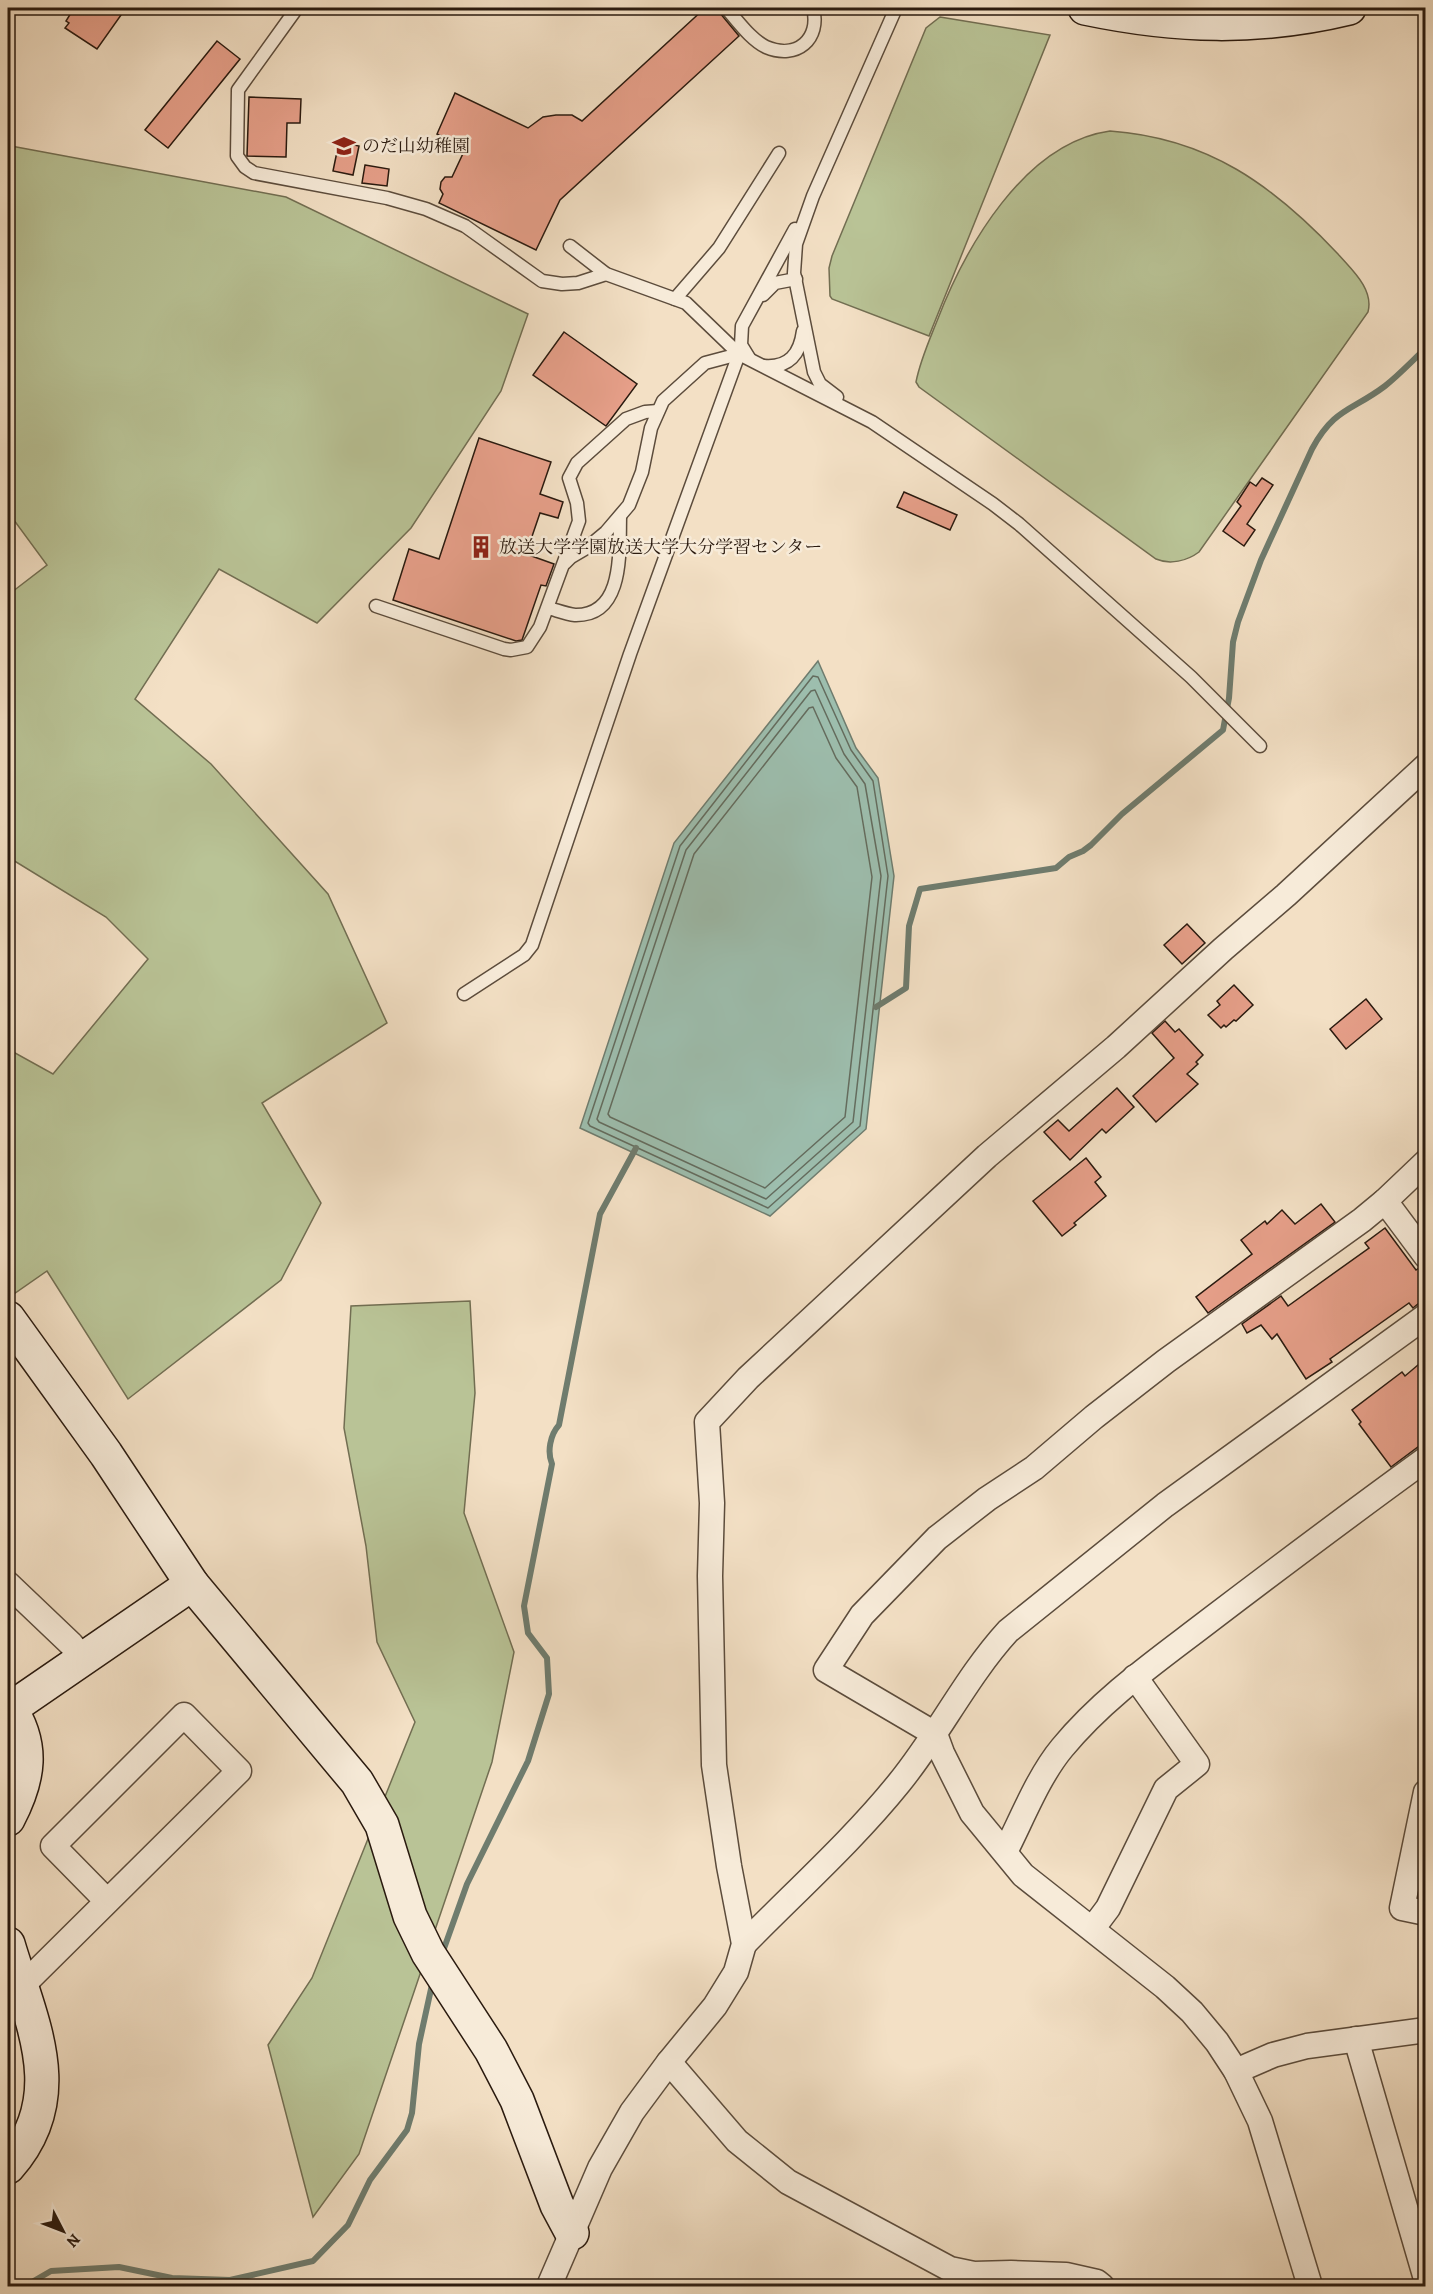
<svg xmlns="http://www.w3.org/2000/svg" width="1433" height="2294" font-family="Alegreya,'Noto Serif JP',serif">
<rect width="100%" height="100%" fill="#f3e0c5"/>
<filter id="stains"><feTurbulence type="fractalNoise" baseFrequency=".00333" numOctaves="4"/><feColorMatrix values="0 0 0 0 .2 0 0 0 0 .09 0 0 0 0 .02 0 0 0 .5 -.17"/></filter>
<radialGradient id="worn" r=".72"><stop offset=".6" stop-color="#630" stop-opacity="0"/><stop offset="1" stop-color="#630" stop-opacity=".3"/></radialGradient>
<g fill="#b9c396" stroke="#726e52" stroke-width="1.5">
<path d="M940,17L1050,35L929,336L832,299L830,296L829,268L832,256L926,28Z"/>
<path d="M1110,131C1208,138 1273,185 1338,254C1352,270 1374,289 1368,312L1199,552C1187,561 1170,565 1156,559L919,387L916,382C920,361 929,341 937,321C965,248 1024,143 1110,131Z"/>
<path d="M11,146L286,197L528,314L501,391L411,528L317,623L219,569L135,699L211,764L328,894L387,1023L262,1103L321,1203L281,1280L128,1399L47,1271L8,1298V1049L53,1074L148,959L106,917L8,857V595L47,565L8,512V323L14,305L8,294V151Z"/>
<path d="M470,1301L475,1393L464,1513L514,1652L492,1762L359,2154L313,2217L268,2045L312,1978L415,1722L377,1642L366,1546L344,1428L351,1306Z"/>
</g>
<path fill="#9dbeae" stroke="#6f7c6e" stroke-width="1.5" d="M818,661L856,748L878,778L894,876L866,1129L770,1216L580,1128L674,843Z"/>
<g fill="none" stroke-linecap="round" stroke-linejoin="round">
<g stroke="#646c5e" stroke-width="1.5">
<path d="M813,676L818,677L851,750L873,781L888,876L860,1126L768,1208L590,1126L588,1123L680,846Z"/>
<path d="M815,690L844,754L865,784L881,876L853,1122L766,1199L599,1122L597,1119L686,850L811,691Z"/>
<path d="M813,707L836,758L857,787L872,877L845,1117L765,1188L610,1117L608,1114L694,854L809,708Z"/>
</g>
<g stroke="#6f7c6e" stroke-width="6">
<path d="M876,1007L906,988L909,926L920,889L1056,868L1069,857L1083,851L1091,845L1122,814L1223,730L1229,698L1233,642L1238,622L1261,560L1312,449C1334,408 1352,411 1385,386C1399,375 1412,361 1426,348"/>
<path d="M442,1954L467,1884L528,1761L549,1694L547,1658L528,1633L524,1606L552,1464C547,1452 550,1435 559,1425L600,1214L636,1148"/>
<path d="M25,2286L51,2271L119,2267L172,2278L230,2280L313,2261L348,2225L370,2180L407,2130L412,2113L419,2044L433,1980"/>
</g>
</g>
<g fill="#e69f89" stroke="#2a1a0f" stroke-width="1.5">
<path d="M74,8H126L97,49L65,28L69,23L66,21Z"/>
<path d="M705,8H718L720,13L739,36L560,200L536,250L439,203L443,194L440,189L441,182L445,177H452L466,147L437,134L455,93L528,128L543,117L556,115H572L582,121Z"/>
<path d="M217,41L240,59L168,148L145,130Z"/>
<path d="M249,97L301,99L300,123H287L286,157L247,156Z"/>
<path d="M339,142L359,146L353,175L333,171Z"/>
<path d="M365,165L389,169L387,186L362,183Z"/>
<path d="M564,332L637,384L606,426L533,375Z"/>
<path d="M479,438L551,462L540,494L563,502L558,518L540,513L526,554L554,564L546,586L541,585L522,640L516,641L393,600L409,549L439,559Z"/>
<path d="M1262,478L1273,485L1247,524L1255,530L1244,546L1223,531L1241,506L1237,502L1250,482L1256,486Z"/>
<path d="M904,492L957,515L950,530L897,507Z"/>
<path d="M1187,924L1205,943L1182,964L1164,945Z"/>
<path d="M1234,985L1253,1005L1236,1021L1234,1020L1226,1027L1224,1025L1221,1028L1208,1015L1220,1005L1217,1001Z"/>
<path d="M1366,999L1382,1019L1346,1049L1330,1029Z"/>
<path d="M1165,1021L1175,1032L1179,1029L1203,1055L1196,1062L1198,1064L1187,1074L1198,1084L1156,1122L1133,1096L1174,1058L1152,1033Z"/>
<path d="M1117,1088L1134,1107L1106,1133L1102,1129L1070,1160L1044,1132L1058,1120L1069,1131Z"/>
<path d="M1086,1158L1101,1177L1095,1182L1106,1196L1074,1223L1076,1225L1062,1236L1033,1201Z"/>
<path d="M1321,1204L1335,1222L1208,1313L1196,1297L1252,1254L1241,1240L1265,1221L1267,1224L1282,1210L1295,1224Z"/>
<path d="M1385,1228L1416,1270L1419,1268L1425,1270V1298L1413,1308L1409,1303L1330,1359L1332,1362L1306,1379L1277,1334L1272,1339L1261,1325L1247,1333L1242,1324L1281,1296L1288,1306L1369,1248L1365,1243Z"/>
<path d="M1425,1359V1445L1418,1447L1391,1467L1359,1424L1361,1422L1352,1410L1402,1372L1405,1376Z"/>
</g>
<g fill="none" stroke-linecap="round" stroke-linejoin="round">
<g stroke="#5c4c3c" stroke-width="15">
<g id="lane">
<path d="M297,8L238,90L237,156L245,167L254,173L387,198L426,209L465,226L542,281L562,284L578,283L606,274"/>
<path d="M726,8C738,21 750,39 766,47C797,60 821,39 813,8"/>
<path d="M570,246L606,274L686,303L739,354L872,422L993,504L1019,524L1191,677L1260,746"/>
<path d="M763,295L775,283L796,279"/>
<path d="M675,299L719,248L779,153"/>
<path d="M749,358L741,345L742,326L795,229"/>
<path d="M764,366C789,368 800,354 803,331"/>
<path d="M837,397L820,384L814,372L794,273L796,244L813,196L896,8"/>
<path d="M565,563L571,557L588,547L606,532L629,505L642,472L651,428L663,401L705,363L739,354"/>
<path d="M376,606L504,649L511,650L527,647L540,627L579,521L577,503L569,478L577,463L626,419L645,412L658,411"/>
<path d="M548,608C556,610 566,614 575,615C625,616 619,550 620,517"/>
<path d="M464,994L524,955L532,945L630,654L739,354"/>
</g>
</g>
<g stroke="#5c4c3c" stroke-width="27">
<g id="street">
<path d="M1385,1201L1426,1256"/>
<path d="M8,1584L71,1644L83,1659"/>
<path d="M1426,1792L1402,1908L1426,1913"/>
<path d="M1005,1852C1022,1819 1038,1777 1062,1748C1104,1697 1158,1660 1210,1620C1281,1566 1353,1512 1426,1459"/>
<path d="M1093,1928L1108,1908L1166,1789L1197,1764L1135,1677"/>
<path d="M744,1944C795,1892 854,1839 899,1783C939,1734 966,1677 1008,1631L1165,1505L1426,1316"/>
<path d="M21,1987L239,1771L184,1715L53,1846L107,1901"/>
<path d="M1356,2039L1426,2279"/>
<path d="M669,2062L737,2141L788,2182L950,2269L974,2274L1011,2273L1066,2275L1097,2282L1102,2286"/>
<path d="M1236,2071L1273,2055L1307,2046L1426,2030"/>
<path d="M549,2286L600,2168L632,2112L669,2062L715,2006L736,1972L744,1944L729,1866L714,1765L710,1576L712,1503L707,1422L748,1378L987,1156L1116,1047L1223,949L1286,895L1426,766"/>
<path d="M1310,2286L1260,2121L1236,2071L1217,2042L1192,2012L1165,1987L1023,1875L972,1813L942,1753L935,1734L826,1670L862,1615L937,1538L987,1499L1034,1468L1094,1417L1166,1361L1362,1220L1385,1201L1426,1162"/>
</g>
</g>
<g stroke="#2a1a0f" stroke-width="36">
<g id="secondary">
<path d="M1085,8C1176,27 1258,30 1349,8"/>
<path d="M8,1318L106,1454L192,1584L357,1782L382,1825L410,1916L428,1953L491,2050L517,2100L557,2205L572,2233"/>
<path d="M8,1705C35,1745 29,1779 8,1819"/>
<path d="M10,1709L192,1584"/>
<path d="M8,1944C31,2022 71,2096 8,2167"/>
</g>
</g>
<use href="#lane" stroke="#f7ebd9" stroke-width="12"/>
<use href="#street" stroke="#f7ebd9" stroke-width="24"/>
<use href="#secondary" stroke="#f7ebd9" stroke-width="33"/>
</g>
<defs>
<g id="school-bare" transform="scale(1.8)"><path d="M0-5L7-2L0 1L-7-2ZM-4 1L0 2.5L4 1V4Q0 6-4 4Z" fill="#8f2418" stroke="#f7ebd9" stroke-width="2.5" paint-order="stroke"/></g>
<g id="building-bare" transform="scale(1.8)"><path d="M-4-6H4V6H1V3H-1V6H-4ZM-2.5-4.3h1.7v1.8h-1.7ZM.8-4.3h1.7v1.8H.8ZM-2.5-1h1.7V.8h-1.7ZM.8-1h1.7V.8H.8Z" fill="#8f2418" stroke="#f7ebd9" stroke-width="2.5" paint-order="stroke"/></g>
</defs>
<g fill-rule="evenodd">
<use href="#school-bare" x="344" y="146"/>
<use href="#building-bare" x="481" y="547"/>
</g>
<g text-anchor="middle" stroke-width="5" stroke-linejoin="round" paint-order="stroke">
<g font-size="18" fill="#2a1a0f" stroke="#f7ebd9" text-anchor="start">
<text x="362" y="152">のだ山幼稚園</text>
<text x="499" y="553">放送大学学園放送大学大分学習センター</text>
</g>
</g>
<rect width="1433" height="2294" fill="none" stroke="#f3e0c5" stroke-width="30"/>
<rect x="9" y="9" width="1415" height="2276" fill="none" stroke="#2a1a0f" stroke-width="3"/>
<rect x="15" y="15" width="1403" height="2264" fill="none" stroke="#2a1a0f" stroke-width="1.5"/>
<g transform="translate(63 2231) rotate(132)" stroke="#f7ebd9" stroke-width="4.5" paint-order="stroke">
<path d="M0-4.5L10 22L0 15L-10 22Z" fill="#2a1a0f"/>
<text y="-9" font-size="16" font-weight="bold" text-anchor="middle" fill="#2a1a0f">N</text>
</g>
<rect width="100%" height="100%" filter="url(#stains)"/>
<rect width="100%" height="100%" fill="url(#worn)"/>
</svg>
